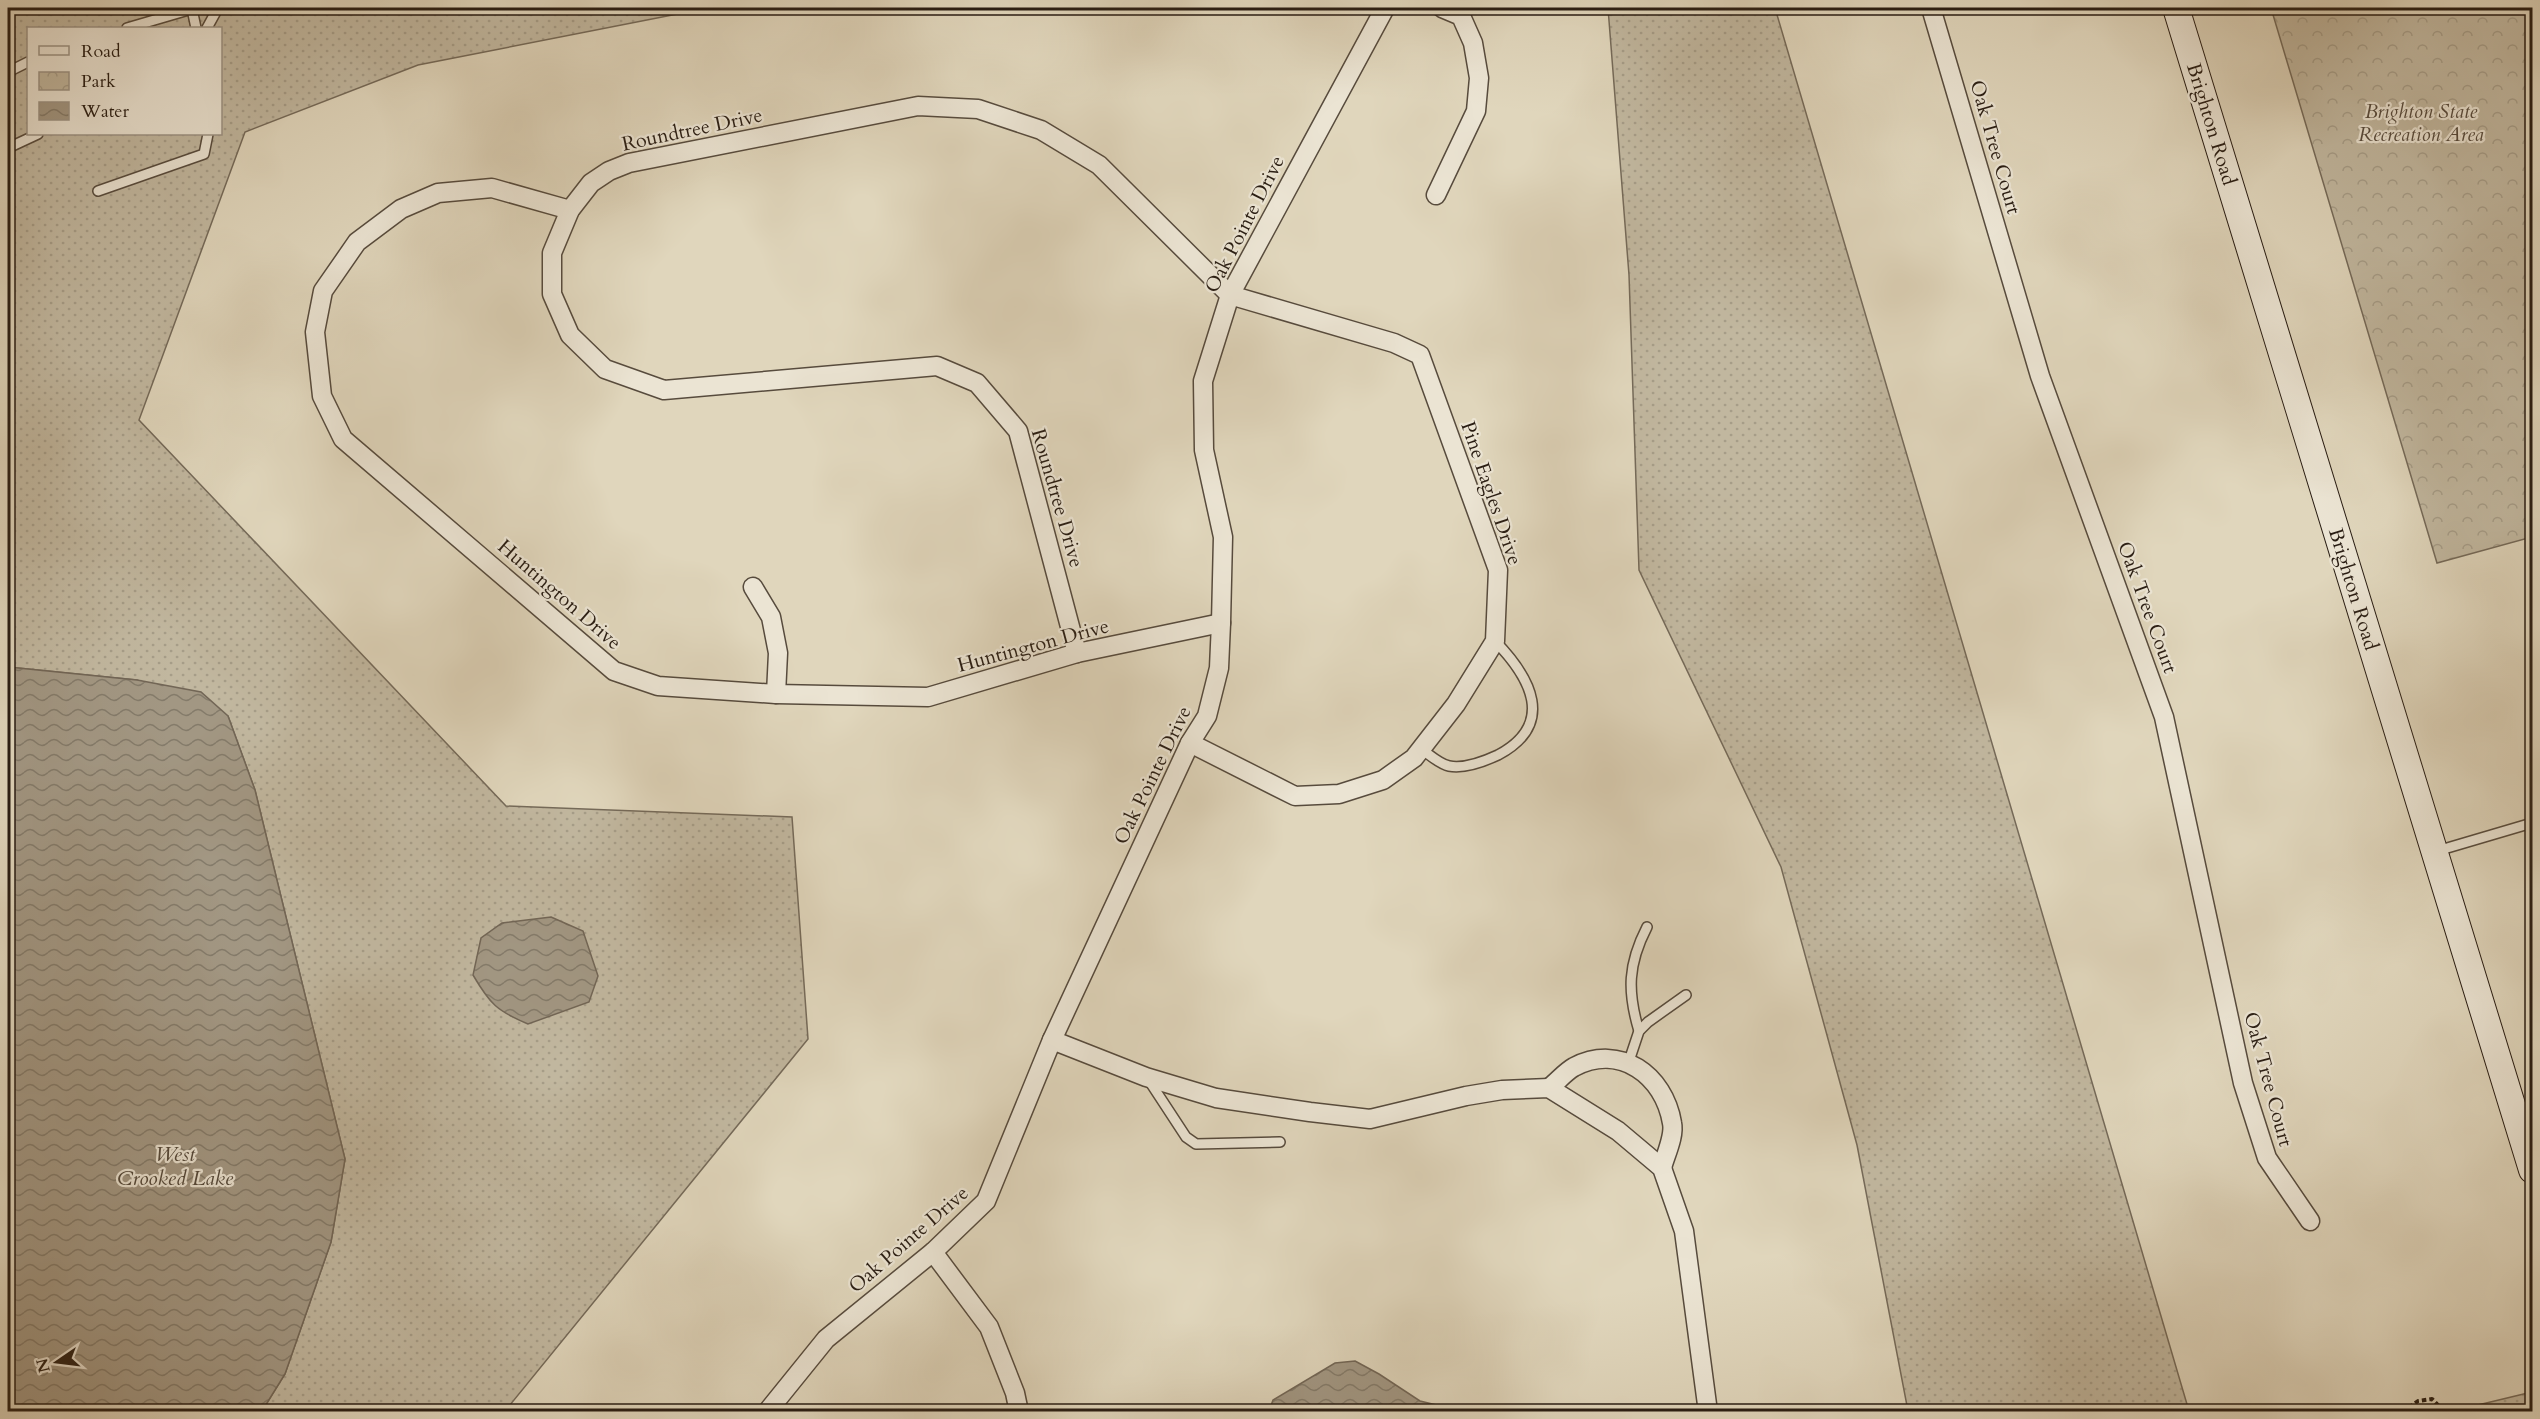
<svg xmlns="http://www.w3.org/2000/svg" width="2540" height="1419" font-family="Cardo,serif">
<defs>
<pattern id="grass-dots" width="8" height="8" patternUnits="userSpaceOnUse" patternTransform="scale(1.5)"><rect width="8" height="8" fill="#c1b79f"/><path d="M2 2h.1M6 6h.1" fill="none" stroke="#a69d88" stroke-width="1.8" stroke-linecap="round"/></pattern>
<pattern id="park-crowns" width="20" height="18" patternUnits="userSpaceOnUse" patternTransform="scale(1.5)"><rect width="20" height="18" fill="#c1b79f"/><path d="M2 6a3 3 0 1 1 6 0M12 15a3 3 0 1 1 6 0" fill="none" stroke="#a69d88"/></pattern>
<pattern id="water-waves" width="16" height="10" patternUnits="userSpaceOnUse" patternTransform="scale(1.5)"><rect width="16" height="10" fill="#a29783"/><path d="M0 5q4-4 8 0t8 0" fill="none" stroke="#847b6a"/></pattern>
</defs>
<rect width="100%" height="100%" fill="#e0d6bc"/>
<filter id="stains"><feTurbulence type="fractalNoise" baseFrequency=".00333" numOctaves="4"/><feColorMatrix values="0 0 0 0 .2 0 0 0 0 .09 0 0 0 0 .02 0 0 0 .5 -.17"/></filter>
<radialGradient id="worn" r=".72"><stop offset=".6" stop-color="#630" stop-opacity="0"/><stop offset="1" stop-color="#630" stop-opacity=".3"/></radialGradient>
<g fill="url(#grass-dots)" stroke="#756a59" stroke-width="1.5" fill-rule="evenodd">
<path d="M8,8H708L418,65L245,132L139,420L506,806L792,817L808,1039L505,1411H262L285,1374L331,1242L345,1159L255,790L228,716L137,680L8,667ZM28,28H220V134H28Z"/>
<path d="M1608,8H1775L2189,1411H1908L1857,1145L1781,867L1639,570L1629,275Z"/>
<path d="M2532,1392V1411H2453Z"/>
</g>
<path fill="url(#park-crowns)" stroke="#756a59" stroke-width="1.5" d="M2271,8H2532V537L2437,563Z"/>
<g fill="url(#water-waves)" stroke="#726656" stroke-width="1.5">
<path d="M8,667L137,680L201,692L228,716L255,790L345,1159L331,1242L285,1374L262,1411H8Z"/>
<path d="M551,917L583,931L598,976L589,1002L528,1024C497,1011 490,1004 473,975L481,938L502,923Z"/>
<path d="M1355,1361L1379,1374L1420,1401L1461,1411H1269L1273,1400L1335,1363Z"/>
</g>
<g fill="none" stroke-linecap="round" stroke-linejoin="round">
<g stroke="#574b3d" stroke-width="12">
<g id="lane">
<path d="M127,28L192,9L196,28"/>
<path d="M207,28L218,8"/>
<path d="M8,72L28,62"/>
<path d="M8,148L38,134"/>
<path d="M98,191L204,154L208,134"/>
<path d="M1421,749C1429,754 1439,764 1449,766C1465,769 1483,762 1498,755C1556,724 1531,678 1495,641"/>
<path d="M2437,851L2532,823"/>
<path d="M1639,1031C1627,991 1628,964 1647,927"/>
<path d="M1628,1064L1639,1031L1648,1022L1686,995"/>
<path d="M1148,1079L1186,1137L1196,1144L1280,1142"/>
</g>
</g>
<g stroke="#574b3d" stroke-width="21">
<g id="street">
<path d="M1931,8L2040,376L2164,717L2243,1083L2267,1158L2310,1221"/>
<path d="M1436,195L1476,111L1479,78L1473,43L1461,16L1442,8"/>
<path d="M570,210L492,188L438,193L401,209L357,242L323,291L315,332L322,396L343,439L614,671L658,686L776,694L928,697L1077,653L1221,623"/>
<path d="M753,587L771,617L778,653L776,694"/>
<path d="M1077,653L1018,431L977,383L937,366L664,390L605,369L570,335L552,294V253L570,210L591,183L609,171L629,163L918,106L978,109L1041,130L1099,165L1230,295L1394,343L1420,355L1498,570L1495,641L1456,704L1414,758L1383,780L1339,794L1295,796L1190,743"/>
<path d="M1052,1040L1146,1077L1216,1098L1310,1112L1370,1119L1466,1096L1502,1090L1549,1088L1618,1131L1662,1168L1684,1231L1708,1412"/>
<path d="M1549,1088C1557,1082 1565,1072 1574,1067C1620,1043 1664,1075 1672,1123C1675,1136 1665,1156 1662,1168"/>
<path d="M933,1252L989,1327L1015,1393L1019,1412"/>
<path d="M767,1412L826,1339L933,1252L986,1201L1052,1040L1190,743L1207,716L1219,668L1221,623L1223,537L1204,450L1203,381L1230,295L1385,8"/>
</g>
</g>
<g stroke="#291d13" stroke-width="28">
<path id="secondary" d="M2176,8L2532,1170"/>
</g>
<path stroke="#291d13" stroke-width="4" stroke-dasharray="4.5 3" stroke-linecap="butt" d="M2403,1412L2418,1401L2432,1399L2439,1406L2438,1412"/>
<use href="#lane" stroke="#ebe4d3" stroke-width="9"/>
<use href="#street" stroke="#ebe4d3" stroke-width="18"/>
<use href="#secondary" stroke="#ebe4d3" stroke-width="26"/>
</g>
<g text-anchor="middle" stroke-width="4.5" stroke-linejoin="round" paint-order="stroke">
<g font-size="20" font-style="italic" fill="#574b3d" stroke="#ebe4d3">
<text x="2421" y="118">Brighton State<tspan x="2421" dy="23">Recreation Area</tspan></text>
</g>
<g font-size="20" fill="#291d13" stroke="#ebe4d3">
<text transform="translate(2212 124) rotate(73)" y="7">Brighton Road</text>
<text transform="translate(692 129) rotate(-12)" y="7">Roundtree Drive</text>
<text transform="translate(1996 147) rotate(74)" y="7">Oak Tree Court</text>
<text transform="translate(1244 224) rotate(-63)" y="7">Oak Pointe Drive</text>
<text transform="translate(1492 493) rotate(71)" y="7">Pine Eagles Drive</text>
<text transform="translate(1058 498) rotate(74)" y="7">Roundtree Drive</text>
<text transform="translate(2354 589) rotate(73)" y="7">Brighton Road</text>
<text transform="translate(560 594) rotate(41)" y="7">Huntington Drive</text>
<text transform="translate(2148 607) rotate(70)" y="7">Oak Tree Court</text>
<text transform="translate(1033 645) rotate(-15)" y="7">Huntington Drive</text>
<text transform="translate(1152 775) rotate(-64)" y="7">Oak Pointe Drive</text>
<text transform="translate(2269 1079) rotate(75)" y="7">Oak Tree Court</text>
<text transform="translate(908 1239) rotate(-41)" y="7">Oak Pointe Drive</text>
</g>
<g font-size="21" font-style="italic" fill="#53483a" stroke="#ebe4d3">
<text x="175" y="1161">West<tspan x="175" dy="24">Crooked Lake</tspan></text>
</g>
</g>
<rect width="2540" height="1419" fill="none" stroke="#e0d6bc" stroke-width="30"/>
<rect x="9" y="9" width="2522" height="1401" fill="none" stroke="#291d13" stroke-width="3"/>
<rect x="15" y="15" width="2510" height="1389" fill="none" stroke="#291d13" stroke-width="1.5"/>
<rect x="27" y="27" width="195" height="108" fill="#ebe4d3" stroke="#9d9486" stroke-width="1.5"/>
<rect x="39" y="46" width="30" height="9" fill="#ebe4d3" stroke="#9d9486" stroke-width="1.5"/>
<text x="81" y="57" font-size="18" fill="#291d13">Road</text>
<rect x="39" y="72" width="30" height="18" fill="url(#park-crowns)" stroke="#9d9486" stroke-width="1.5"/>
<text x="81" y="87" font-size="18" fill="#291d13">Park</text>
<rect x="39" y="102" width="30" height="18" fill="url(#water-waves)" stroke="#9d9486" stroke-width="1.5"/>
<text x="81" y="117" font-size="18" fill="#291d13">Water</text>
<g transform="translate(57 1362) rotate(256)" stroke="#ebe4d3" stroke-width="4.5" paint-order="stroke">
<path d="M0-4.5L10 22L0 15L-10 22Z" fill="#291d13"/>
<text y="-9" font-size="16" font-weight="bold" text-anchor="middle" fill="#291d13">N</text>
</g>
<rect width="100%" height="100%" filter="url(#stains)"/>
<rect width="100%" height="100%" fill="url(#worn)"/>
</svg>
